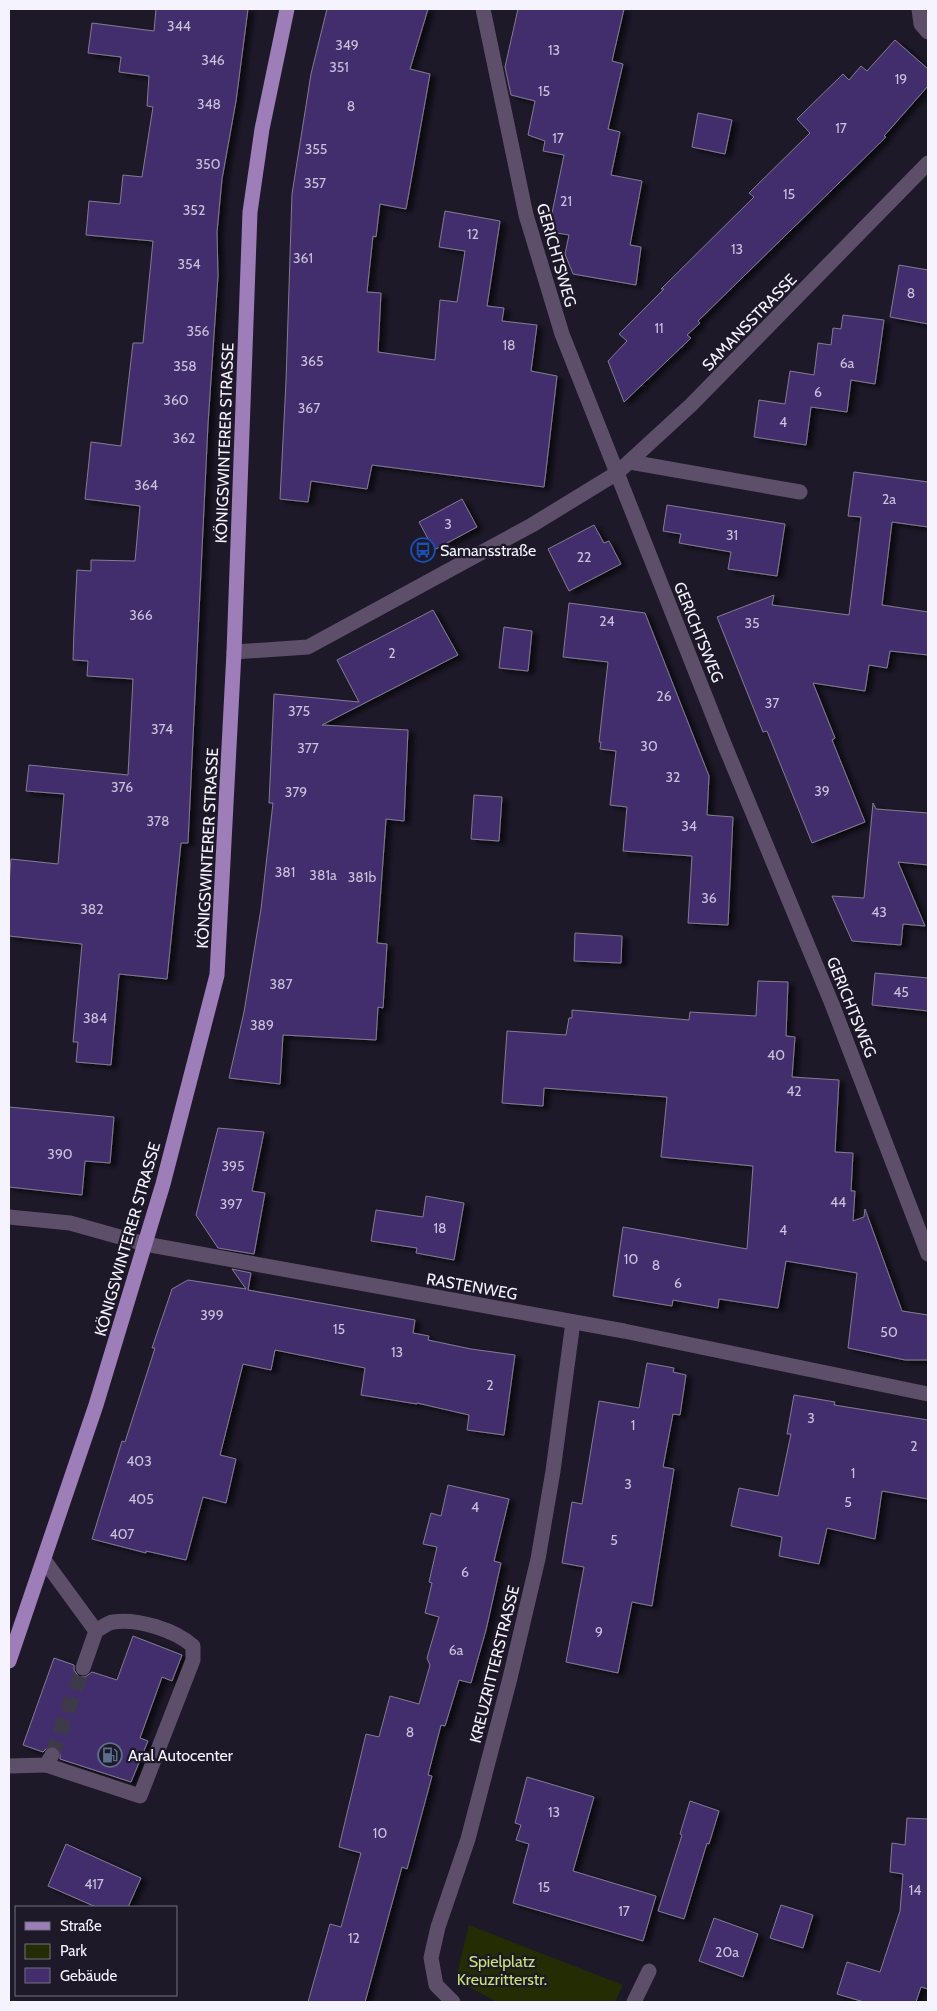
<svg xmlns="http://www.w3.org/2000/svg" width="937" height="2011" font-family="Cabin,sans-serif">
<defs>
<filter id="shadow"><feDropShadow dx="5.5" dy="3" stdDeviation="2.5" flood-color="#0009"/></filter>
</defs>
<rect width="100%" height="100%" fill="#1d1929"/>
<path fill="#242c03" d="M469,1925L623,1985L615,2002H497L463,1984L457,1974Z"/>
<g fill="#432d6d" stroke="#817c90" filter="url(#shadow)">
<path d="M156,9H248L236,101L222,179L217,232L218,276L208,424L188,843H181L167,979L119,974L111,1065L76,1062L78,1042H73L82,944L9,936V883L11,859L58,864L64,794L26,791L29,765L128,775L133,679L87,676L88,661L73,660L74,630L77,570L91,571V560L135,561L140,506L85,499L91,442L121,446L133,343H143L153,241L86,235L89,201L120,204L123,175L142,177L153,107L147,106L149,76L119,72L121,57L88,53L92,23L154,31Z"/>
<path d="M327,9H428L410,69L430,74L406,209L380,204L376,237L373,236L367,292L381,293L378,352L435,360L440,300L457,302L465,251L439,247L445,211L500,221L487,306L504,308L502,321L537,325L531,371L557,376L544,487L372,465L367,489L311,481L308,502L280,499L286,381L292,194L311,74Z"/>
<path d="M518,9H624L612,61L623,64L608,129L620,132L611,175L642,181L630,245L641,247L636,285L573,274L565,254L569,235L557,233L551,218L564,155L543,151L545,141L528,135L535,101L511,95L505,67Z"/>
<path d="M895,40L928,69V86L884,136L886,137L698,321L700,323L687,335L691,338L624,402L608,361L627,341L619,334L664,289H661L754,197L749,193L810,133L797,119L843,74L849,80L861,66L867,71Z"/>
<path d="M698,113L732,120L725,154L692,147Z"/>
<path d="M899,265L928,270V324L890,317Z"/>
<path d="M843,315L884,320L875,384L851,380L847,412L811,407L806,445L754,437L759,400L785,404L790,371L814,375L818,343L831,345L833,328L841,329Z"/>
<path d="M854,472L928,482V527L892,522L882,605L928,612V655L890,651L887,668L869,665L865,691L813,683L835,738L832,740L865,822L812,843L767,731L763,732L717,617L774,595L772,605L849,615L861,517L848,516Z"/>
<path d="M462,499L477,527L434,550L419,522Z"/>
<path d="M667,505L785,524L777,576L728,569L731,552L679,543L681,534L663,531Z"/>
<path d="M594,525L604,543L609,541L621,564L569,591L548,549Z"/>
<path d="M569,603L645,613L709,776L707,815L733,817L728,925L688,923L692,856L623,851L627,807L610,805L616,751L600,749L601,742H599L608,662L563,657Z"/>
<path d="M433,610L458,655L322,725L408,730L404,821L386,819L377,943L387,944L383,1008L378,1007L376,1040L283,1035L280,1084L229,1078L244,1012L261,909L273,803H269L274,694L359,702L337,660Z"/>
<path d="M504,627L532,631L528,671L499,668Z"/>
<path d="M474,795L502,797L499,841L471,839Z"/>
<path d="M873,803L876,809L928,813V865L898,862L925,926L903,924L901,945L852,941L832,896L864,898Z"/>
<path d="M575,933L622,936L621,963L574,961Z"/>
<path d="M875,973L928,978V1011L872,1005Z"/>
<path d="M758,981L788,982L786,1036L795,1037L792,1077L839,1080L835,1152L853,1153L851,1191H855L853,1221L864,1217L865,1209L902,1311L928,1315V1360H905L848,1348L857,1273L786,1261L778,1308L719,1299L718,1308L673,1300L672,1306L613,1296L623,1227L747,1249L753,1166L661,1157L667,1097L544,1088L543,1106L502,1103L507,1031L566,1035L569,1018H572V1010L689,1020L690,1012L756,1016Z"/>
<path d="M9,1107L114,1117L110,1163L85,1161L82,1195L9,1187Z"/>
<path d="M218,1128L264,1132L252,1191L265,1193L254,1254L218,1248L196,1215Z"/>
<path d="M426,1196L464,1203L454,1260L416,1253L417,1248L371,1241L376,1210L423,1217Z"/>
<path d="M232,1269L251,1273L248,1290L415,1320L413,1333L429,1336L428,1340L471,1349L515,1355L504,1435L467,1430L469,1415L417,1403V1404L361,1395L365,1368L275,1350L271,1370L243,1364L220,1455L236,1459L226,1503L203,1497L186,1560L146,1551V1553L92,1539L122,1441L125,1442L155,1348H152L172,1289L188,1280L246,1289Z"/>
<path d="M647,1363L674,1368L673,1372L686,1375L680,1415L673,1414L663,1467L674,1469L652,1606L632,1602L618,1673L566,1662L584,1567L562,1563L572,1502L582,1504L599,1401L639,1408Z"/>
<path d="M794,1395L835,1402L834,1405L928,1420V1499L882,1491L875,1539L827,1528L819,1564L779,1556L782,1537L731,1526L739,1488L778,1496L791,1434H787Z"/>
<path d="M448,1485L509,1499L494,1561L501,1563L486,1630L471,1683L459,1680L445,1726L441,1725L428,1775L432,1776L407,1869L402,1867L365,2002H308L330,1924L341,1927L361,1853L339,1847L366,1734L379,1737L390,1696L419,1704L430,1665L427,1658L439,1617L425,1613L432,1583L429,1582L437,1547L423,1544L431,1513L441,1516Z"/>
<path d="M133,1636L182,1655L172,1681L162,1677L140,1738L148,1741L131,1782L60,1759V1751L56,1747H48L43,1752L23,1745L54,1658L74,1665V1670L79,1677H85L92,1672L117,1680Z"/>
<path d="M527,1777L594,1797L573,1871L656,1896L643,1941L513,1903L529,1844L516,1840L521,1825L515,1823Z"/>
<path d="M690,1801L719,1811L709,1844L707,1843L684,1919L658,1911L682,1835L680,1834Z"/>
<path d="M907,1818L928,1819V1989L921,1987L916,2002H864L837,1994L847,1962L880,1972L900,1911L903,1874L890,1872L892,1843L905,1845Z"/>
<path d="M66,1844L141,1878L128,1907H96L48,1886Z"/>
<path d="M781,1905L813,1915L803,1948L770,1938Z"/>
<path d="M714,1918L758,1934L743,1977L699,1961Z"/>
</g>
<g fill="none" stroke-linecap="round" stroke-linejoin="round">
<path stroke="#3d3a49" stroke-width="15" stroke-dasharray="15 8" stroke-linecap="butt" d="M52,1755L83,1668"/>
<g stroke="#5d4e6a" stroke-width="15">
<path d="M483,9L526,215L562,334L725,746L832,1004L928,1254"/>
<path d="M919,9L921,24L928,32"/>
<path d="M630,462L800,492"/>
<path d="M234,652L308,647L532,525L617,473L691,405L928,163"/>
<path d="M9,1217L70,1223L145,1244L624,1331L928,1394"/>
<path d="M44,1560L96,1631L83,1668"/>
<path d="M46,1765L140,1796L193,1660V1646C175,1630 137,1618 113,1622C107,1623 101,1628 96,1631"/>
<path d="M9,1766L46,1765L52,1755"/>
<path d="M453,2002L436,1985L431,1958L438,1927L468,1839L510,1678L538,1559L553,1471L573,1322"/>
<path d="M634,2002L649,1971"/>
</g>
<path stroke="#9e7eb8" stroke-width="15" d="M9,1661L96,1405L163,1184L217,975L234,652L250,212L262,129L287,9"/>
</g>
<defs>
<g id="bus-ring" transform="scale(1.25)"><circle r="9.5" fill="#1d1929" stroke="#1a4fb4" stroke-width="1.5"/><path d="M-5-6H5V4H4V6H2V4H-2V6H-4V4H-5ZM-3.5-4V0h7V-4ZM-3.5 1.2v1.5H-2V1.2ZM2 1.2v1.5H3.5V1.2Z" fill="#1a4fb4"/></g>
<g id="fuel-ring" transform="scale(1.25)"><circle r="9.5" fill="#1d1929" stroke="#5c6f8a" stroke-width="1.5"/><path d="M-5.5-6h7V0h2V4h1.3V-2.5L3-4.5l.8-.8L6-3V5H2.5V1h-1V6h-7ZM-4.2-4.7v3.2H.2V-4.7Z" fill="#5c6f8a"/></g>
</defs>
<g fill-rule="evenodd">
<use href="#bus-ring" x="423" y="550"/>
<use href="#fuel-ring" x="110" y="1755"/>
</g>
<g text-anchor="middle" stroke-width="4.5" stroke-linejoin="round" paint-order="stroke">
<g font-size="14" fill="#c8c2da">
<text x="179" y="31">344</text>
<text x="347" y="50">349</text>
<text x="554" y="55">13</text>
<text x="213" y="65">346</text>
<text x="339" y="72">351</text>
<text x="901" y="84">19</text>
<text x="544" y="96">15</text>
<text x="209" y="109">348</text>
<text x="351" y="111">8</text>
<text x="841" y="133">17</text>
<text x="558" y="143">17</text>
<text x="316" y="154">355</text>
<text x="208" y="169">350</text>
<text x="315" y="188">357</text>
<text x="789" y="199">15</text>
<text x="566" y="206">21</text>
<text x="194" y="215">352</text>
<text x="473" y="239">12</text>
<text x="737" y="254">13</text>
<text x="303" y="263">361</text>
<text x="189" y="269">354</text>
<text x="911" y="298">8</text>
<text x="659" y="333">11</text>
<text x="198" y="336">356</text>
<text x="509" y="350">18</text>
<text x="312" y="366">365</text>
<text x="847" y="368">6a</text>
<text x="185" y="371">358</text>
<text x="818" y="397">6</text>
<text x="176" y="405">360</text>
<text x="309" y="413">367</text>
<text x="783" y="427">4</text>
<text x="184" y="443">362</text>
<text x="146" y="490">364</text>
<text x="889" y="504">2a</text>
<text x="448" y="529">3</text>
<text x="732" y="540">31</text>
<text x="584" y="562">22</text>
<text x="141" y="620">366</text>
<text x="607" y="626">24</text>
<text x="752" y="628">35</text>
<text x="392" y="658">2</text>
<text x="664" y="701">26</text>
<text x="772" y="708">37</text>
<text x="299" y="716">375</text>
<text x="162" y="734">374</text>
<text x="649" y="751">30</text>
<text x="308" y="753">377</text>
<text x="673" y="782">32</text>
<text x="122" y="792">376</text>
<text x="822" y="796">39</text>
<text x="296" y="797">379</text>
<text x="158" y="826">378</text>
<text x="689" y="831">34</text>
<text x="285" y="877">381</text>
<text x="323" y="880">381a</text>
<text x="362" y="882">381b</text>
<text x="709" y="903">36</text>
<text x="92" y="914">382</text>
<text x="879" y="917">43</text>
<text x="281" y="989">387</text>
<text x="901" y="997">45</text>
<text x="95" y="1023">384</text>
<text x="262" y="1030">389</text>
<text x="776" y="1060">40</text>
<text x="794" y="1096">42</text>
<text x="60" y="1159">390</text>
<text x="233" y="1171">395</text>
<text x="838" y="1207">44</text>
<text x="231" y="1209">397</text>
<text x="440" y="1233">18</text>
<text x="783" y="1235">4</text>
<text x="631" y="1264">10</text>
<text x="656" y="1270">8</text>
<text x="678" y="1288">6</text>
<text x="212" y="1320">399</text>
<text x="339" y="1334">15</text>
<text x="889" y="1337">50</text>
<text x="397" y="1357">13</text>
<text x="490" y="1390">2</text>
<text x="811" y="1423">3</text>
<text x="633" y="1430">1</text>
<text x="914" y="1451">2</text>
<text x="139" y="1466">403</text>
<text x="853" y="1478">1</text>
<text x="628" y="1489">3</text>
<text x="141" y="1504">405</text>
<text x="848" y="1507">5</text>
<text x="475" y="1512">4</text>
<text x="122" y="1539">407</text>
<text x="614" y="1545">5</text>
<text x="465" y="1577">6</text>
<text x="599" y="1637">9</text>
<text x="456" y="1655">6a</text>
<text x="410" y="1737">8</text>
<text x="554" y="1817">13</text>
<text x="380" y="1838">10</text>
<text x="94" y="1889">417</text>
<text x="544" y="1892">15</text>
<text x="915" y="1895">14</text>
<text x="624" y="1916">17</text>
<text x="354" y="1943">12</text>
<text x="727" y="1957">20a</text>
</g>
<g font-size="16" fill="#f5f3fe" stroke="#1d1929">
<text transform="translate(557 255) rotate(74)" y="6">GERICHTSWEG</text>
<text transform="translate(749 322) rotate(-46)" y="6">SAMANSSTRASSE</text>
<text transform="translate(224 443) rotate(-88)" y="6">KÖNIGSWINTERER STRASSE</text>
<text transform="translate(699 632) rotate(68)" y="6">GERICHTSWEG</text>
<text transform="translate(207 848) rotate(-87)" y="6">KÖNIGSWINTERER STRASSE</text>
<text transform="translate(852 1007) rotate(68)" y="6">GERICHTSWEG</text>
<text transform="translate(127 1239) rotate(-74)" y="6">KÖNIGSWINTERER STRASSE</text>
<text transform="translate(472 1286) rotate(10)" y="6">RASTENWEG</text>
<text transform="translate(494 1664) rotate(-76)" y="6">KREUZRITTERSTRASSE</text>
</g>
<g font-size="16" fill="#f5f3fe" stroke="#1d1929" text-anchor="start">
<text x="440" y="556">Samansstraße</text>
<text x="128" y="1761">Aral Autocenter</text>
</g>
<g font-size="16" fill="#c9e175" stroke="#1d1929">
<text x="502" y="1967">Spielplatz<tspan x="502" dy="18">Kreuzritterstr.</tspan></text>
</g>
</g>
<rect width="937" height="2011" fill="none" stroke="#f5f3fe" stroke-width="20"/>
<rect x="15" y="1906" width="162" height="90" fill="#1d1929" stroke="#73707e"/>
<rect x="25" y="1922" width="25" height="8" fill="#9e7eb8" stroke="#73707e"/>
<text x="60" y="1931" font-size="15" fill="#f5f3fe">Straße</text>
<rect x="25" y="1944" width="25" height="15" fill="#242c03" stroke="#73707e"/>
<text x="60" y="1956" font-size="15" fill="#f5f3fe">Park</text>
<rect x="25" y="1968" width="25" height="15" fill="#432d6d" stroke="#73707e"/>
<text x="60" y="1981" font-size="15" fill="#f5f3fe">Gebäude</text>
</svg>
